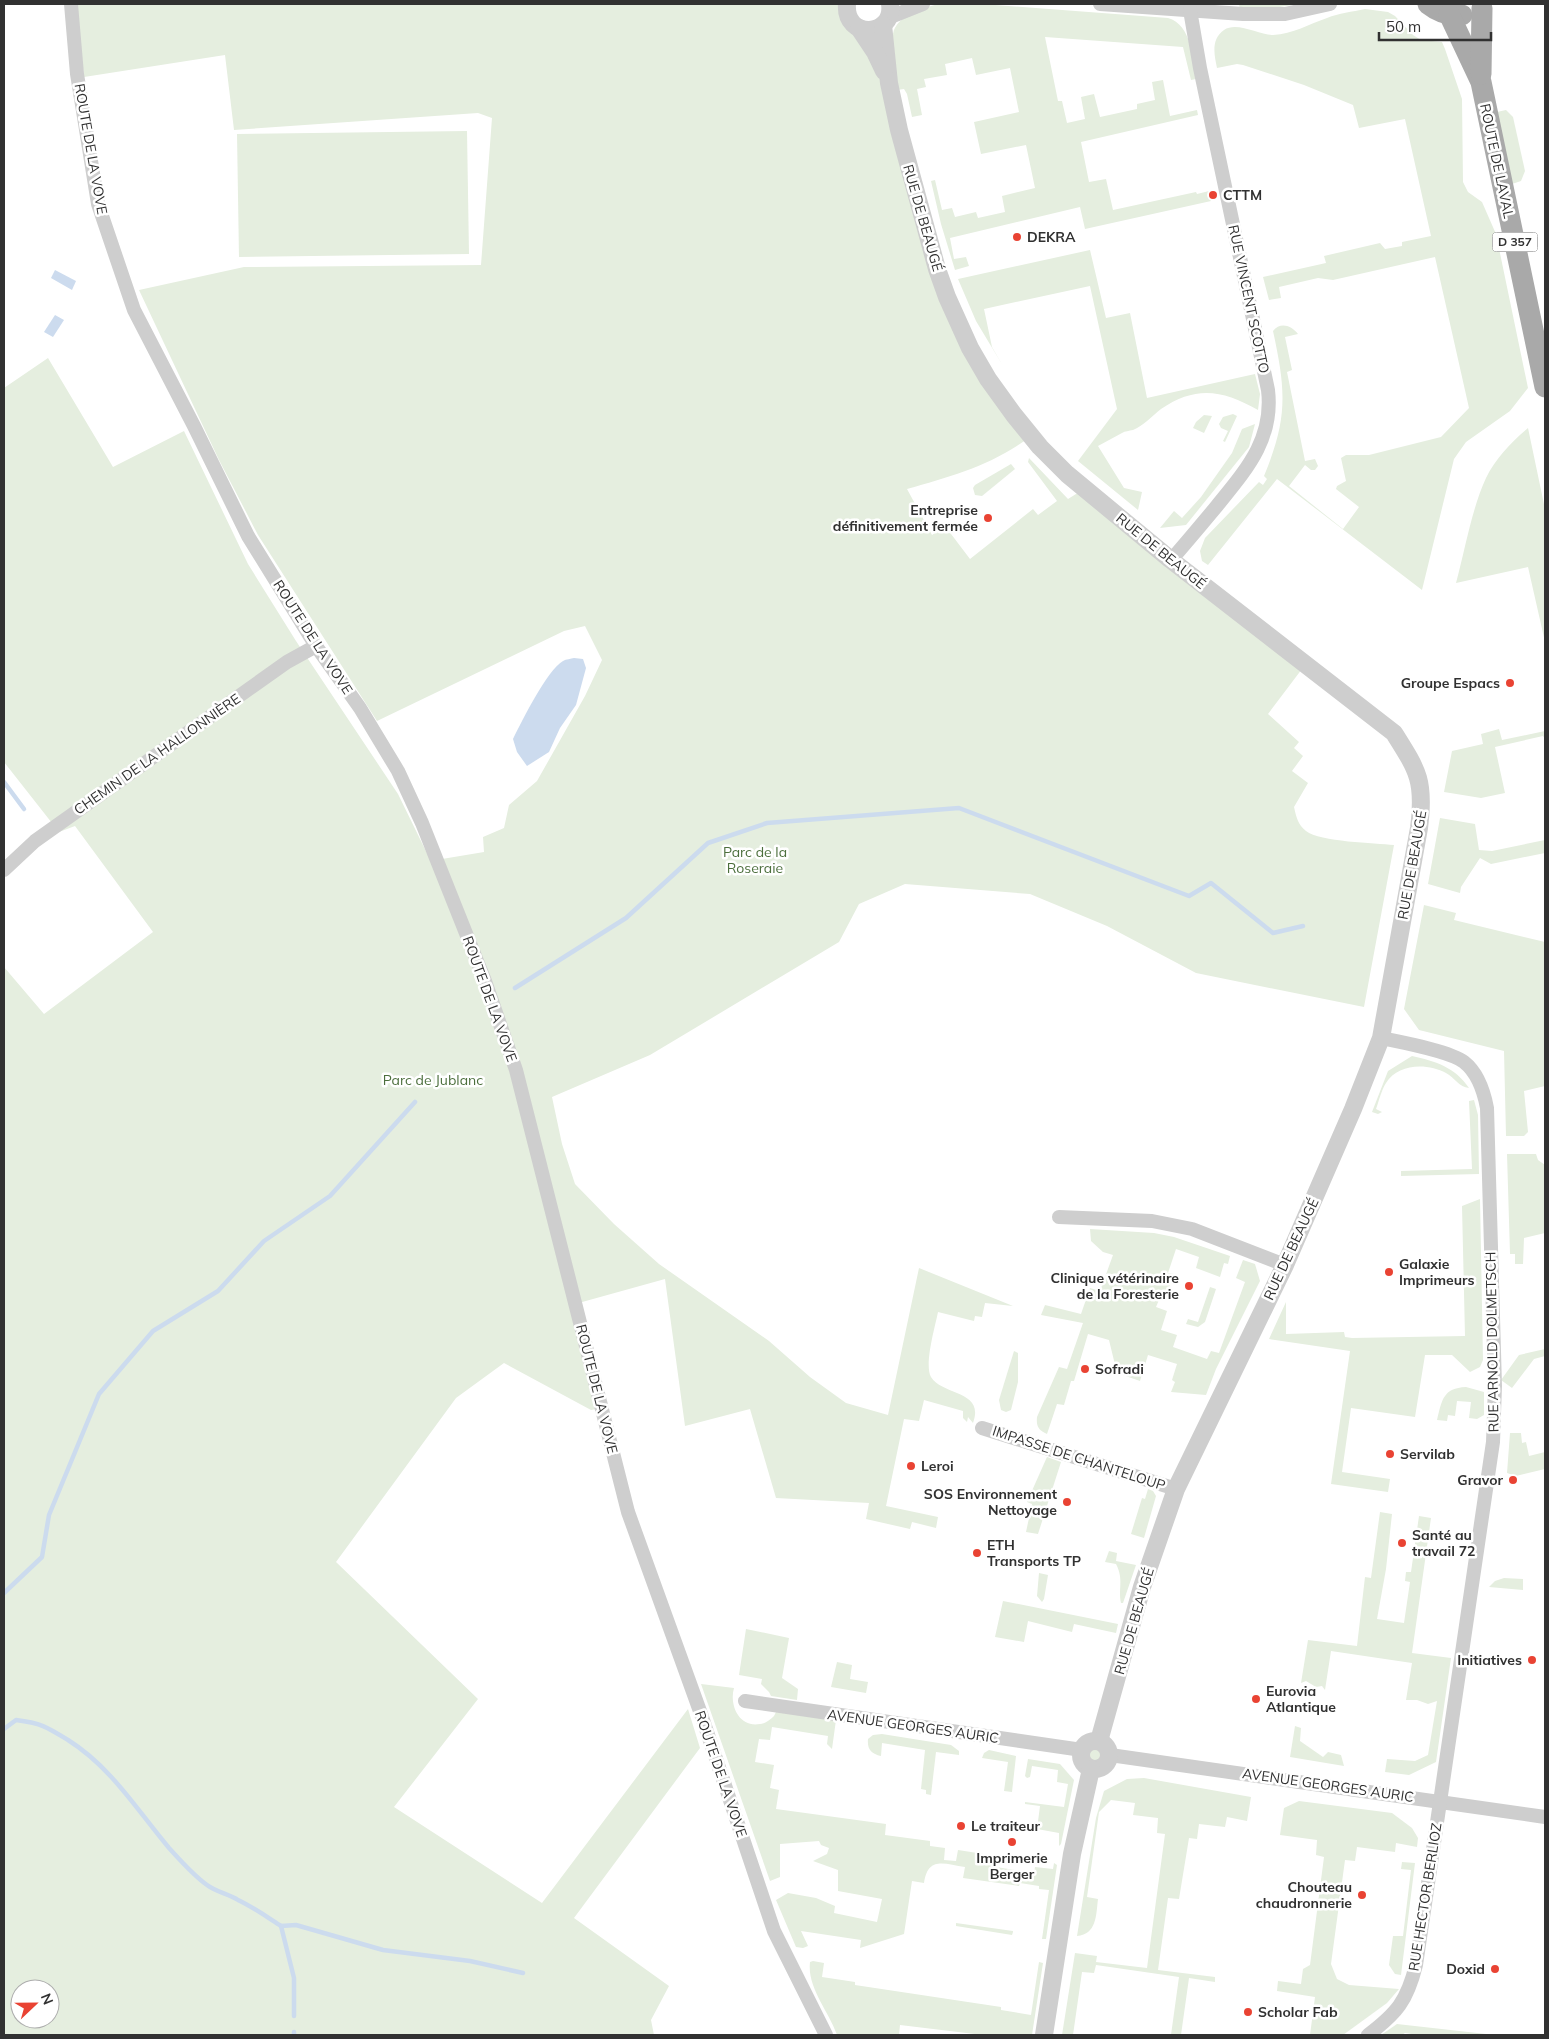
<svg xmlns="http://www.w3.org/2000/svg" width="1549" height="2039" font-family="Mulish,sans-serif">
<rect width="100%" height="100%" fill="#fff"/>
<g fill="#e5eedf" fill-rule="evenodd">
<path d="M76,4H847L865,30L947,297L1031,436C993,465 952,476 907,489L932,535L945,526L970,559L1033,509L1038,515L1057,501L1028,462L1029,458L1068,499L1084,489L1305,665L1268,714L1299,742L1294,748L1303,756L1292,771L1308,783L1294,807C1296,816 1298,825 1306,831C1320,842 1375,843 1394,845L1364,1007L1196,973L1107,926L1030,894L905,884L859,904L839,942L650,1055L552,1097L562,1144L575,1184L614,1224L659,1264L769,1341L810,1377L846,1403L888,1415L919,1268L1013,1306L985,1303L982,1317L975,1316L974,1321L938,1312C935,1327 924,1365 931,1377C943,1396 985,1390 973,1423L968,1417L967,1422L963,1418V1411L924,1400L919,1421L904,1419L886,1506L938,1517L936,1528L912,1522L910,1529L866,1519L869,1503L776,1498L750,1409L685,1426L665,1279L575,1304L602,1408L591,1410L504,1363L456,1398L336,1562L478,1699L394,1807L542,1903L688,1709L700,1748L574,1918L669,1986L651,2020L654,2035H4V967L44,1014L153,932L75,826L59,832L4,762V388L48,358L113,467L184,431L248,564L296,641L398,794L465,931L442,859L484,852L483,837L504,828L509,805L537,781L585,696L602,660L585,626L564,631L377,721L258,535L219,460L139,290L244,267L481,265L492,118L478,113L234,130L225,55L84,77ZM20,1989H50V2019H20Z"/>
<path d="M940,4H982L1168,18C1192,25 1192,58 1196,79L1191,80L1183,47L1045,37L1058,101H1062L1067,123L1085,119L1081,97L1094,94L1100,117L1137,109V104L1155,100L1152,82L1163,80L1170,116L1197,110L1198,115L1081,142L1089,182L1106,179L1113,210L1196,192L1197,194L1209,191L1211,201L1085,229L1080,207L950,238L954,259L966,257L969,266L955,270L941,224L931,181L935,180L942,210L952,208L955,217L976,212L978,218L1005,212L1002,196L1035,188L1026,145L981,154L974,122L1019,112L1010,68L976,75L972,58L945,64L947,75L924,79L926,87L917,89L922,115L912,117L907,94L904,89L897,90C896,77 891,45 893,34C896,15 925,7 940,4Z"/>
<path d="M1235,4H1299L1266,9H1240L1239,4Z"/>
<path d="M1365,9L1388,12L1395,16L1413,35L1421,40L1442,42L1445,49L1462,99L1463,182L1468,192L1482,202L1496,234L1528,388L1510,411L1466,442L1454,459L1422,590L1277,479L1208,565L1202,561L1200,551L1205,538L1259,482L1263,485L1267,479L1264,476C1288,418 1286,391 1273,331C1280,322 1291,325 1298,334L1285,337L1292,370L1287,372L1305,461L1315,459L1318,466L1315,470H1311L1305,465L1289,486L1343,529L1359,507L1336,489L1337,486L1346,481L1341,458L1346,455H1369L1441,437L1469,408L1435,257L1333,280L1318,278L1279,287L1281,298L1269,300L1263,277L1326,263L1324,256L1380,243L1385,249L1402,246V242L1431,236L1405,119L1359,128L1353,105L1304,85L1243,65L1237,64L1217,68C1214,54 1211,39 1224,30C1237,21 1259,35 1273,35C1293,34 1309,24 1327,18C1339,13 1352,12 1365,9Z"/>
<path d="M1506,110L1513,117L1525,171L1521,181L1512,184L1497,112Z"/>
<path d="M467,131L469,254L239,257L237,134Z"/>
<path d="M1090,250L1106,318L1130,313L1147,398L1255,374L1260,394L1258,410C1223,390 1196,385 1161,409C1152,416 1143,426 1133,430C1129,431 1125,431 1122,433C1114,437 1106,442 1098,446L1124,488L1142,492L1138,510L1078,461L1117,409L1090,286L984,309L992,347L1003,366L976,321L958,279Z"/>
<path d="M1233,414L1237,416L1225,442L1223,441L1228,431L1221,428L1219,424L1223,417Z"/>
<path d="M1204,415L1212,416L1204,433L1193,428L1196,422Z"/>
<path d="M1255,424L1249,447L1186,525L1160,528L1174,511L1182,518L1201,497L1232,453L1242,429Z"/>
<path d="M1528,428L1545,509V642L1528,567L1456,583C1465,550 1472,508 1486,478C1495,459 1512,441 1528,428Z"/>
<path d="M1011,464L1015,469L982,496L975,495L973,488L975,485Z"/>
<path d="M1499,729L1502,740L1545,731V739L1543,736L1495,747L1505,793L1481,798L1444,792L1452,751L1483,744L1481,734Z"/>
<path d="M1440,818L1475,824L1479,850L1492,851L1545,840V853L1491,864L1480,858L1461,887L1460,893L1428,884Z"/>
<path d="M1424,905L1456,913L1454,920L1545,942V1086L1524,1091L1528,1132L1524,1136H1506L1504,1051L1419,1030L1404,1009Z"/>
<path d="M1412,1056C1435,1061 1455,1067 1469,1088C1459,1087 1455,1078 1446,1073C1428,1063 1398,1063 1386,1083C1381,1091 1379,1101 1376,1109L1382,1112L1378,1114L1372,1112L1388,1071Z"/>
<path d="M1474,1100L1478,1115L1479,1174L1401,1176V1171L1472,1169L1469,1101Z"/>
<path d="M1507,1154H1536L1538,1160L1545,1165V1233L1524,1238L1523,1264H1515V1254H1510Z"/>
<path d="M1480,1199L1483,1360L1480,1367L1470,1372L1452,1355H1425L1415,1417L1351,1408L1342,1472L1390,1479L1388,1492L1331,1484L1350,1351L1269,1339L1286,1302V1334L1344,1332L1345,1337L1352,1338L1465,1336L1462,1206Z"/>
<path d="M1090,1229L1154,1233L1174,1237L1230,1256L1228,1264L1224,1263L1220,1277L1196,1268L1199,1257L1176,1249L1168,1273L1174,1274L1166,1296L1161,1295L1156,1307L1167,1311L1161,1330L1177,1335L1173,1347L1207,1359L1211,1351L1219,1353L1245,1282L1236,1278L1243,1260L1255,1264L1260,1281L1216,1369L1206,1395L1171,1392L1175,1382L1172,1380L1177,1364L1148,1355L1140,1381L1117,1373L1109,1340L1088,1334L1074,1381H1071L1064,1405L1057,1404L1047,1434C1039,1430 1036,1427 1037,1417L1059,1367L1067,1369L1083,1323L1041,1315L1045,1305L1081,1314L1090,1288L1100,1291L1113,1255L1103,1252L1091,1241Z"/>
<path d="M1210,1287L1216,1289L1205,1322L1198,1327L1186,1324L1188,1319L1198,1322Z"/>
<path d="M1545,1349V1356L1534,1359L1512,1388L1501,1380L1519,1355Z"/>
<path d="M1014,1351L1018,1353V1382L1011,1410L1006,1412L1001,1410L999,1400Z"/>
<path d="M1466,1387L1484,1392V1415L1477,1419L1469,1418L1471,1402L1457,1401L1455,1416L1448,1415L1447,1421L1437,1420C1442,1400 1443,1388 1466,1387Z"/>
<path d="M1510,1433H1521L1522,1443L1526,1442L1529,1456L1545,1452V1469L1516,1476L1507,1473Z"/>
<path d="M1047,1457L1061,1462L1038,1534L1026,1532L1032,1504L1027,1502Z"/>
<path d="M1148,1489L1153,1491L1156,1496L1144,1538L1131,1534L1142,1498L1145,1499Z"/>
<path d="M1380,1512L1392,1514L1386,1569L1377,1619L1404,1623L1410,1582L1405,1581L1406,1572H1411L1419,1516L1431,1518L1412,1653L1451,1658L1436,1762L1409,1775L1385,1772L1387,1759L1415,1761L1428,1755L1437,1701L1428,1704L1417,1700H1406L1412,1663L1331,1651L1325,1690L1322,1686L1316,1687L1306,1681L1301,1683L1308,1640L1357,1646L1365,1577L1371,1578Z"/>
<path d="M1109,1551L1117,1553L1116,1561L1136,1565L1123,1603H1121C1118,1589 1124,1579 1116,1564L1105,1562Z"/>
<path d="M1039,1573L1048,1575L1044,1599L1042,1602L1037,1596Z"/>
<path d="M1504,1578L1523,1579V1590L1489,1587L1495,1581Z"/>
<path d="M1003,1601L1118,1624L1116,1633L1074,1624L1072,1632L1028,1621L1024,1642L995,1637Z"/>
<path d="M746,1629L789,1638L782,1678L798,1689L797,1700L771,1696L769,1692L761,1684L762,1679L739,1675Z"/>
<path d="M837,1662L852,1665L850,1679L868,1682L866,1693L831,1687Z"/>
<path d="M701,1684L734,1688C729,1705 739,1728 760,1724C765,1724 771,1719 774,1716L776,1712L836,1720L832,1749L827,1744L828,1736L772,1727L770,1740L759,1739L755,1762L774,1765L770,1788L779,1790L776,1809L886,1824L885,1835L930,1841V1846L945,1848L944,1860L956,1861L958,1850L997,1856L996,1867L1034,1873L1035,1867L1053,1869L1054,1863L1057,1865L1046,1939H1042L1049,1890L1039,1889V1886L1020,1883L1019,1886L963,1878L965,1867C944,1864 928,1856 924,1883L912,1881L904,1934L860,1948L861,1940L801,1931L808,1946L803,1948L796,1947L776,1900L788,1893L816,1898L835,1906L834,1913L877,1922L882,1899L838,1891V1870L813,1861L827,1854L829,1848L821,1845L819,1841L780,1844V1877L770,1881Z"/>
<path d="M1295,1726L1301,1728L1300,1741L1323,1757L1328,1752L1341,1755L1344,1766L1290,1757Z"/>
<path d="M882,1734L951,1745L959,1751V1755L936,1752L931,1795L926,1794V1790L921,1789L925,1750L882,1743L881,1756C871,1754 867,1749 868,1739L873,1735Z"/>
<circle cx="1095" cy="1755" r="9"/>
<path d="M989,1750L1016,1756L1012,1792L1004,1791L1008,1762L982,1758L984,1753Z"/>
<path d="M1028,1759L1060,1764L1074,1780L1061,1844L1059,1846V1833L1037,1829L1040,1806L1025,1804V1802L1064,1807L1068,1784L1057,1782L1058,1770L1032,1766L1030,1777L1027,1778L1025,1776Z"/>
<path d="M1144,1778L1251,1797L1247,1821L1227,1817L1225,1827L1199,1824L1197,1839L1189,1838L1179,1899L1168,1898L1158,1970L1215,1977V1982L1189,1978L1181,2035H1171L1179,1977L1096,1965L1094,1973L1082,1972L1073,2035H1062L1075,1953L1097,1956L1096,1962L1147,1968L1165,1834L1157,1833L1158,1818L1133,1815L1135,1803L1111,1800L1099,1812L1087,1897L1098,1899C1096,1915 1097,1934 1077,1936L1096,1818L1104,1791L1127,1779Z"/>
<path d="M1299,1801L1392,1813L1412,1828L1418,1838L1417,1847L1396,1843L1395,1852L1357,1847L1355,1861L1345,1860L1331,1964L1337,1979L1349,1985L1399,1989L1387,2003L1343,2035H1310L1315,1997L1277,1991L1278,1981L1301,1984L1303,1969L1310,1965L1324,1857L1316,1855L1317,1840L1280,1835L1284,1808Z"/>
<path d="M1402,1862L1415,1863L1401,1975L1395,1974L1389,1965L1393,1936H1403L1411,1870L1401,1869Z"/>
<path d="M956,1923L1013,1931V1932L1012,1935L956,1926Z"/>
<path d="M813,1961L824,1963L822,1977L855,1982V1985L1001,2007V2010L1031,2015L1039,1962L1043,1963L1032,2035H983L900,2025L899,2035H837C829,2011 807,1988 810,1962Z"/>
<path d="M1397,2024L1495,2035H1418L1405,2033L1402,2035H1381Z"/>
</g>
<g fill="#ccdbee">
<path d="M55,270L76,281L72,290L51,278Z"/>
<path d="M55,315L64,320L53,337L44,332Z"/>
<path d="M574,658L583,659L586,668L576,705L560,728L549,752L527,766L517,752L513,739C522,721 547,670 563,661C566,659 571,659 574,658Z"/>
</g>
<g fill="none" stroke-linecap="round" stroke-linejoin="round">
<g stroke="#ccdbee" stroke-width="4.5">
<path d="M4,782L24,809"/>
<path d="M515,988L626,918L708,843L767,823L959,808L1189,896L1211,883L1273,933L1303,926"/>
<path d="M4,1593L42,1557L49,1515L99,1394L153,1331L218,1291L264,1241L330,1196L415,1102"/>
<path d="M4,1729L16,1720C41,1723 47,1727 68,1740C111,1767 137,1810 169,1848C181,1861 193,1875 207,1885C216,1892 229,1894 238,1900C253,1907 267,1917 281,1926L294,1978V2016"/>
<path d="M281,1926L296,1925L383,1950L470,1961L523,1973"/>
<path d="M294,2032V2035"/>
</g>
<g stroke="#cecece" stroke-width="14">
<path d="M71,4L77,74L98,204L134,310L194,426L248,536L316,646L360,708L398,771L422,823L485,981L516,1070L628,1512L701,1714L774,1931L826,2035"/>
<path d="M1100,4L1243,14H1285L1330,4"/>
<path d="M888,18L923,4"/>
<path d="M1171,560C1186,543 1201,525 1216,507C1245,471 1274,440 1268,390L1200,68L1190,10"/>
<path d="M4,870L35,841L287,662L316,646"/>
<path d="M1059,1217L1152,1221L1192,1229L1285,1265"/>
<path d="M982,1428L1176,1489"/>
<path d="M745,1701L1082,1750"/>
<path d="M1110,1755L1545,1817"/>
<path d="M1368,2035C1397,2013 1407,2001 1416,1965L1493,1442L1495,1386L1487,1108C1484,1092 1478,1073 1464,1062C1450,1051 1400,1042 1381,1038"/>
</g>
<g stroke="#cecece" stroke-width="18">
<path d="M847,4C844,40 895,37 890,4"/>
<path d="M883,25L889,83L899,130L937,269L947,297L970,348L988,379L1014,415L1040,447L1067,474L1171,560L1394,733C1418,771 1425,781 1419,828L1381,1038L1353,1109L1285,1265L1176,1489L1142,1587L1099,1741"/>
<path d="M859,28L875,52L884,71"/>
<circle cx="1095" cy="1755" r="14"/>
<path d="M1044,2035L1072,1854L1091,1769"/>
</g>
<g stroke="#a9a9a9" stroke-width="21">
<path d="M1428,4C1438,12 1449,16 1462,15"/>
<path d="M1449,14L1481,82L1545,387"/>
<path d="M1481,74L1482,8"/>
</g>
</g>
<g fill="#e94333" stroke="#fff" stroke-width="2">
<circle cx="1213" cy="195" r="5"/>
<circle cx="1017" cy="237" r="5"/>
<circle cx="988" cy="518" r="5"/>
<circle cx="1510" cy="683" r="5"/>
<circle cx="1389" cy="1272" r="5"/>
<circle cx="1189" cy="1286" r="5"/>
<circle cx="1085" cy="1369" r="5"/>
<circle cx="1390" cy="1454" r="5"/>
<circle cx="911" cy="1466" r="5"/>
<circle cx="1513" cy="1480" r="5"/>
<circle cx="1067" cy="1502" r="5"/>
<circle cx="1402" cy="1543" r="5"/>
<circle cx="977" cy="1553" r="5"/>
<circle cx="1532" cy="1660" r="5"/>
<circle cx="1256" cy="1699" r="5"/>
<circle cx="961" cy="1826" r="5"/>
<circle cx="1012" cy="1842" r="5"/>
<circle cx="1362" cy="1895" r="5"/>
<circle cx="1495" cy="1969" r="5"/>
<circle cx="1248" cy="2012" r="5"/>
</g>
<g text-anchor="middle" stroke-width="5" stroke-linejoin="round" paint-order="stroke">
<rect fill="#fff" stroke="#6f6f6f" stroke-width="1" x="1492.5" y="232.5" width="45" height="19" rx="4"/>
<g font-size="12" font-weight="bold" fill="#313131">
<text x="1515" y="246">D 357</text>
</g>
<g font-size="14" fill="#313131" stroke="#fff">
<text transform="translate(91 149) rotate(80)" y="5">ROUTE DE LA VOVE</text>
<text transform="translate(1497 161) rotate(78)" y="5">ROUTE DE LAVAL</text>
<text transform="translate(923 218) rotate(74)" y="5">RUE DE BEAUGÉ</text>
<text transform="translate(1249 299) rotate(78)" y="5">RUE VINCENT SCOTTO</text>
<text transform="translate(1161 551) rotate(39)" y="5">RUE DE BEAUGÉ</text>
<text transform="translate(313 637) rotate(57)" y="5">ROUTE DE LA VOVE</text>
<text transform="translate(157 754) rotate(-35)" y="5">CHEMIN DE LA HALLONNIÈRE</text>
<text transform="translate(1412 865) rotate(-80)" y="5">RUE DE BEAUGÉ</text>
<text transform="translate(490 999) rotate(70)" y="5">ROUTE DE LA VOVE</text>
<text transform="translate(1291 1249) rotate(-65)" y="5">RUE DE BEAUGÉ</text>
<text transform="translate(1492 1342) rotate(-91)" y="5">RUE ARNOLD DOLMETSCH</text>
<text transform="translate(597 1389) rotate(76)" y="5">ROUTE DE LA VOVE</text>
<text transform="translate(1079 1458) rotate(18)" y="5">IMPASSE DE CHANTELOUP</text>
<text transform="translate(1134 1621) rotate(-74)" y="5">RUE DE BEAUGÉ</text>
<text transform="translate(913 1726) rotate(8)" y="5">AVENUE GEORGES AURIC</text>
<text transform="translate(721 1774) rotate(71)" y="5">ROUTE DE LA VOVE</text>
<text transform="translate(1328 1785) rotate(8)" y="5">AVENUE GEORGES AURIC</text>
<text transform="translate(1425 1897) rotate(-81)" y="5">RUE HECTOR BERLIOZ</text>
</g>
<g font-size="14" font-weight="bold" fill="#313131" stroke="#fff" text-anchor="start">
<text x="1223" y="200">CTTM</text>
<text x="1027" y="242">DEKRA</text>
<text x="978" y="515" text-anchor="end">Entreprise<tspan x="978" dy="16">définitivement fermée</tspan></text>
<text x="1500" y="688" text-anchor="end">Groupe Espacs</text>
<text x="1399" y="1269">Galaxie<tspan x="1399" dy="16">Imprimeurs</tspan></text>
<text x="1179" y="1283" text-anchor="end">Clinique vétérinaire<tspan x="1179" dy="16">de la Foresterie</tspan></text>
<text x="1095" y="1374">Sofradi</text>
<text x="1400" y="1459">Servilab</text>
<text x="921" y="1471">Leroi</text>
<text x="1503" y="1485" text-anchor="end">Gravor</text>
<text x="1057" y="1499" text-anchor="end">SOS Environnement<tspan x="1057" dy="16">Nettoyage</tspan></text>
<text x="1412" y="1540">Santé au<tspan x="1412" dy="16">travail 72</tspan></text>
<text x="987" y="1550">ETH<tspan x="987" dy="16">Transports TP</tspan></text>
<text x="1522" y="1665" text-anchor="end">Initiatives</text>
<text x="1266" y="1696">Eurovia<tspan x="1266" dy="16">Atlantique</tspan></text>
<text x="971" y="1831">Le traiteur</text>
<text x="1012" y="1863" text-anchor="middle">Imprimerie<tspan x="1012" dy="16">Berger</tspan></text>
<text x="1352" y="1892" text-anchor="end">Chouteau<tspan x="1352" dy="16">chaudronnerie</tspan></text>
<text x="1485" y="1974" text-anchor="end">Doxid</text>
<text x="1258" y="2017">Scholar Fab</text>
</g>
<g font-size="14" fill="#4c6f3d" stroke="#fff">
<text x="755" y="857">Parc de la<tspan x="755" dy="16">Roseraie</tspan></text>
<text x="433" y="1085">Parc de Jublanc</text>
</g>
</g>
<rect width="1549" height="2039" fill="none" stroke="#313131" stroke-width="10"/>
<g transform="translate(35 2004) rotate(68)"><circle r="24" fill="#ffffff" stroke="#adadad"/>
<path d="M0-4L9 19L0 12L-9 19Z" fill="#e94333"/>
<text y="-8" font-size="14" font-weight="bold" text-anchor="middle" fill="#313131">N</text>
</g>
<path d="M1379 32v8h112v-8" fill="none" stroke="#313131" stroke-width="2.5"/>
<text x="1386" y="32" font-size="15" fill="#313131" stroke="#ffffff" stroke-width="4" paint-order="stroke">50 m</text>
</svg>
